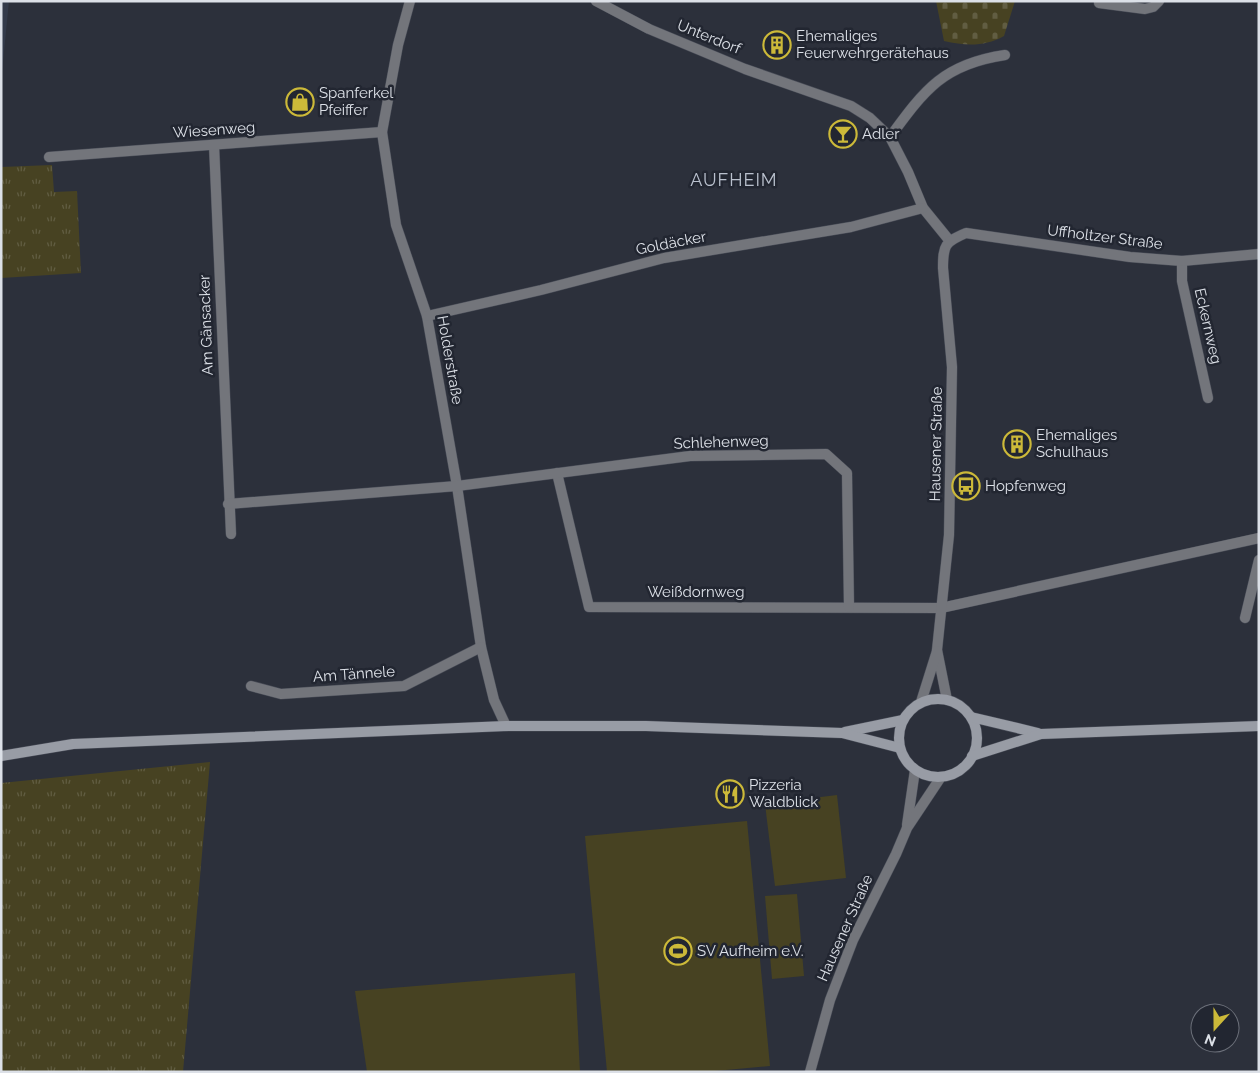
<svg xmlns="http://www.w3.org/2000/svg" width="1260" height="1073" font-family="Raleway,sans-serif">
<defs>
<pattern id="grass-tufts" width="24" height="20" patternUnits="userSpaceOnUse" patternTransform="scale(1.25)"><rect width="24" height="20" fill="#474222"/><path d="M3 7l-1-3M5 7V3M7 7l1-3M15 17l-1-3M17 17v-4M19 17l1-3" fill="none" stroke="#615d42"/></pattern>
<pattern id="cemetery-stones" width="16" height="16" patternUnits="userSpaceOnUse" patternTransform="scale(1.25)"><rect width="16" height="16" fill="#474222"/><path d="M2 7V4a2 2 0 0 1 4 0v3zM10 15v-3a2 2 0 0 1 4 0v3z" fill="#615d42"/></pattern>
</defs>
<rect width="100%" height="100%" fill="#2c303b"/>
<path fill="#333a4a" d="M1,1H9L1,82Z"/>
<g fill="url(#grass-tufts)">
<path d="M52,165L54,192L77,191L81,273L1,278V167Z"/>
<path d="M210,762L183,1072H1V783Z"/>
</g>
<path fill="url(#cemetery-stones)" d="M936,1H1015L1004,36C984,47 966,46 944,41Z"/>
<g fill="#474222">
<path d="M837,795L846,878L775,886L765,804Z"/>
<path d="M747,821L770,1066L704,1072H607L585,836Z"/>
<path d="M797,894L804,976L772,979L765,896Z"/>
<path d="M575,973L580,1072H367L355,991Z"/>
</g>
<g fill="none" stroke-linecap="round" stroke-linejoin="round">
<g stroke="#484c57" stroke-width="11">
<g id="minor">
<path d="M410,1L398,45L382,132L396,225L427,316L457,486L481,647L494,700L506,726"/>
<path d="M596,1L649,29L745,69L851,106L870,118L890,137L908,172L923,208L949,240"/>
<path d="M1099,3L1145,9L1153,7L1159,1"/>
<path d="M890,137C925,89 944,64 1005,55"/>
<path d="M214,145L231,534"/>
<path d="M49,157L382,132"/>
<path d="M1182,261V281L1208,398"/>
<path d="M427,316L541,290L664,258L851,227L923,208"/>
<path d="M557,473L589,607L941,608L1259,538"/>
<path d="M228,504L457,486L690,456L826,454L847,473L849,607"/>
<path d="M1245,618L1259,560"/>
<path d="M251,686L281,694L404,686L481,647"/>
</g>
</g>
<g stroke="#484c57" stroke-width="11">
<g id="tertiary">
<path d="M947,700L937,650L949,535L952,367L943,268C943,245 945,242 966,233L1130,257L1182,261L1259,254"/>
<path d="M921,702L937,651"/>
<path d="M907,825L915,770"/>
<path d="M810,1072L830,1000L853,940L896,854L907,828L941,777"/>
</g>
</g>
<g stroke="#484c57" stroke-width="11">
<g id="secondary">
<circle cx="938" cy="738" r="39"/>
<path d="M971,717L1038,733"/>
<path d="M845,732L903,720"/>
<path d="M1,756L73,744L506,726H646L842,733L900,748"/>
<path d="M972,756L1041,734L1259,726"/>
</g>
</g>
<use href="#minor" stroke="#73757b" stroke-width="10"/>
<use href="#tertiary" stroke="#73757b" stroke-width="10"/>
<use href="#secondary" stroke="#989ca5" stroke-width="10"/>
</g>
<defs>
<g id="building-ring" transform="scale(1.4375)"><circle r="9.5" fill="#222631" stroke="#ccb939" stroke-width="1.5"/><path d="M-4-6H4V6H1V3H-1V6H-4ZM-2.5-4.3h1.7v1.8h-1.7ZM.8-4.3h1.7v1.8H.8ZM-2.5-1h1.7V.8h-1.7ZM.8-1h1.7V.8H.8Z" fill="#ccb939"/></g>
<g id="shop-ring" transform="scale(1.4375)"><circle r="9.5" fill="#222631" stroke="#ccb939" stroke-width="1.5"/><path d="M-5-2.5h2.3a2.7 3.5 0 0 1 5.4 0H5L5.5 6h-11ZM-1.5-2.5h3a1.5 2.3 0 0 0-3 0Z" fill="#ccb939"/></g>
<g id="bar-ring" transform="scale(1.4375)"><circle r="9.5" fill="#222631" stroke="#ccb939" stroke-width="1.5"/><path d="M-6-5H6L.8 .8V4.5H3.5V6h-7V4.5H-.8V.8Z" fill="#ccb939"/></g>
<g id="bus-ring" transform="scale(1.4375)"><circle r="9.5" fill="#222631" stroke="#ccb939" stroke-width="1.5"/><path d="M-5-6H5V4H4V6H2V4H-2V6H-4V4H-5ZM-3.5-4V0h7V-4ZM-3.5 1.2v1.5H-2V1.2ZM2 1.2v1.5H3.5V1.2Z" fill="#ccb939"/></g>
<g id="restaurant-ring" transform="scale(1.4375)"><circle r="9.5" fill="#222631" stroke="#ccb939" stroke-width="1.5"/><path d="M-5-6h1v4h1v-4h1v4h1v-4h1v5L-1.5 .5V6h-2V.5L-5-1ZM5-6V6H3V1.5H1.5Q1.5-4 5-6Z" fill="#ccb939"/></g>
<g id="stadium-ring" transform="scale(1.4375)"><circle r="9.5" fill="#222631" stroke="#ccb939" stroke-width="1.5"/><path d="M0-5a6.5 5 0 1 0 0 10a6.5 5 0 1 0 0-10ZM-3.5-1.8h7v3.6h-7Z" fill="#ccb939"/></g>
</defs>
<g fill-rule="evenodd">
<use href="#building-ring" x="777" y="45"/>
<use href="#shop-ring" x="300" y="102"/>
<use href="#bar-ring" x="843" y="134"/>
<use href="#building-ring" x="1017" y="444"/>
<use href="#bus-ring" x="966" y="486"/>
<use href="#restaurant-ring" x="730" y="794"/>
<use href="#stadium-ring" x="678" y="951"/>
</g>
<g text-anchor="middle" stroke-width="5" stroke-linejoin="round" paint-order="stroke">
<g font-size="15" fill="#dce0e7" stroke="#222631" text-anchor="start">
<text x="796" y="41">Ehemaliges<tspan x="796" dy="17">Feuerwehrgerätehaus</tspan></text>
<text x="319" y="98">Spanferkel<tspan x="319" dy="17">Pfeiffer</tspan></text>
<text x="862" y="139">Adler</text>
<text x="1036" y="440">Ehemaliges<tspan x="1036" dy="17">Schulhaus</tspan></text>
<text x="985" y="491">Hopfenweg</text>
<text x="749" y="790">Pizzeria<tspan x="749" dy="17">Waldblick</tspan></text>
<text x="697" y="956">SV Aufheim e.V.</text>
</g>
<g font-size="15" fill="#dce0e7" stroke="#222631">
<text transform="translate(709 37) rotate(22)" y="5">Unterdorf</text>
<text transform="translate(214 130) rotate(-4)" y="5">Wiesenweg</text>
<text transform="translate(1105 237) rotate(7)" y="5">Uffholtzer Straße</text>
<text transform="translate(671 243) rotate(-11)" y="5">Goldäcker</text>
<text transform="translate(206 325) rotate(-92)" y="5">Am Gänsacker</text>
<text transform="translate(1208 326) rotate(77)" y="5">Eckernweg</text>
<text transform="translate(450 360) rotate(80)" y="5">Holderstraße</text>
<text transform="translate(721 442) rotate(-2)" y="5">Schlehenweg</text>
<text transform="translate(936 444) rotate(-89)" y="5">Hausener Straße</text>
<text x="696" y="597">Weißdornweg</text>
<text transform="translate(354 674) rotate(-4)" y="5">Am Tännele</text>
<text transform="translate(845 928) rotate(-66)" y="5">Hausener Straße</text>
</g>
<g font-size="18" letter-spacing="1" fill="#b9c0cd" stroke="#222631">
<text x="734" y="186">AUFHEIM</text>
</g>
</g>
<rect width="1260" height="1073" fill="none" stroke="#dce0e7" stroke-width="5"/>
<g transform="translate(1215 1028) rotate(201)"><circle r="24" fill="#222631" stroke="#6c707a"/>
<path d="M0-4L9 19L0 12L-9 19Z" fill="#ccb939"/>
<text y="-8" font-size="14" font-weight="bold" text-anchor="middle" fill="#dce0e7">N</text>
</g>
</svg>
